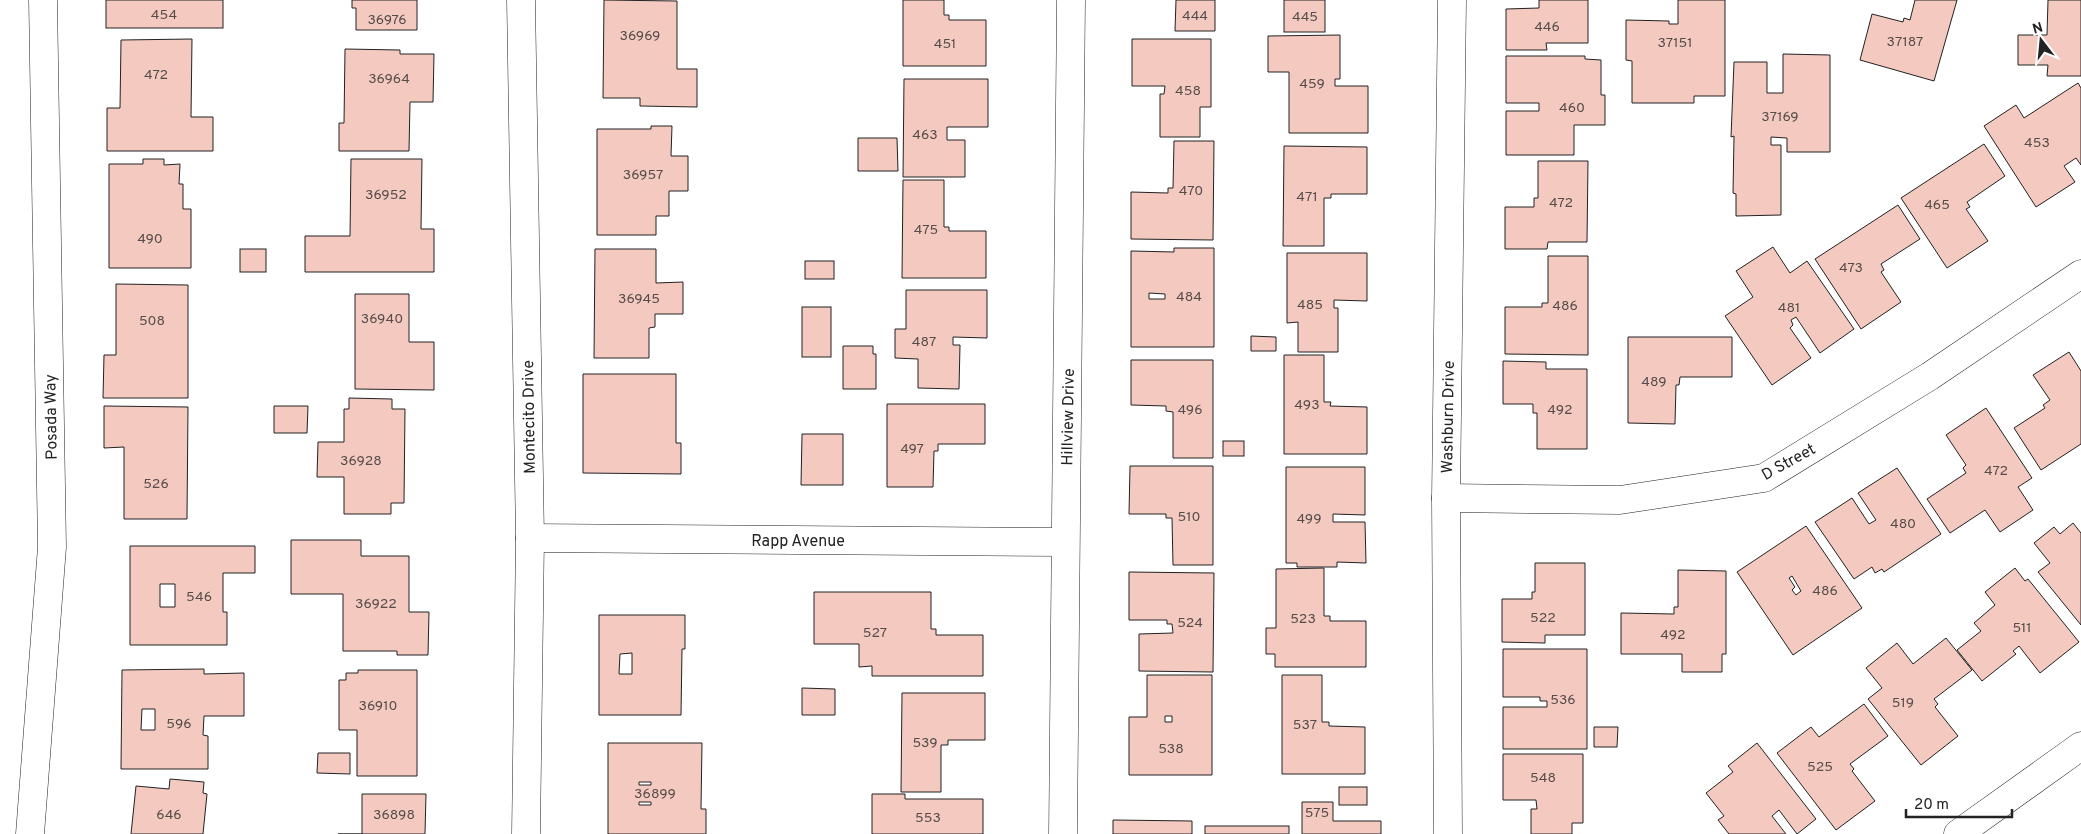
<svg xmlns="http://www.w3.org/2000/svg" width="2081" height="834" font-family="Overpass,sans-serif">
<rect width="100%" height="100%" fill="#fff"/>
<g fill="#f3c9c0" stroke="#222" fill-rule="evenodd">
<rect x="106" y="0" width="117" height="28"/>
<path d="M352,0H417V30H356V8H352Z"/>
<path d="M604,0L677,1V69H697V107L640,106V98H603Z"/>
<path d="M903,0H944V15H949V20H986V66H903Z"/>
<path d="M1176,0H1215V31H1175Z"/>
<rect x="1284" y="0" width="41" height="32"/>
<path d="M1539,0H1588V43H1546L1547,50H1506V9L1539,8Z"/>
<path d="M1678,0H1725V96H1694V103H1632V61L1626,60V20L1669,21V24H1678Z"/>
<path d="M1915,0H1957L1934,81L1860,60L1872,14L1903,22L1904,18L1910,20Z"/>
<path d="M2048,0H2081V76H2047L2048,65H2018V35H2047Z"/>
<path d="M1340,35V79H1335V86H1368V133H1289V72H1268V36Z"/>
<path d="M192,39L191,117H213V151H107V108H120L121,40Z"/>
<path d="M1132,39H1211V107H1200V137H1160V94H1164L1165,86H1132Z"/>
<path d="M345,49L400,50V54H434L433,102H410L409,151H339V123H344Z"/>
<path d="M1783,54L1830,55V152H1787V138L1771,137V145H1781V215L1736,216V194L1733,193L1734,136L1731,137L1734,62H1767V93H1783Z"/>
<path d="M1506,56H1585V59L1601,60V95H1605V125H1574V155H1506V111H1539V103H1506Z"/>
<path d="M904,79H988V127H947V140H965V177H903Z"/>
<path d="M2078,83L2081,88V165L2076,158L2064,166L2075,182L2036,207L1984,126L2016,105L2024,118Z"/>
<path d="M651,126H672L671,156H688V191H669V216H656V235H597V129H651Z"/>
<path d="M858,138H897L898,171H858Z"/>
<path d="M1174,141H1214L1213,240L1131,239V192L1168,193V188H1173Z"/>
<path d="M1984,144L2005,176L1967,202L1970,207L1966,209L1988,241L1947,268L1901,198Z"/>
<path d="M1284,146L1367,147V194H1331V198H1324V246H1283Z"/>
<path d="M143,159H164V165L180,164L179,184H183V209H191V268H109V164H143Z"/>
<path d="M351,159H422L421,229H434V272H305V236H350Z"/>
<path d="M1538,161H1588L1587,242H1548L1547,249H1505V207H1534V198H1538Z"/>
<path d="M903,180H944V227H949V231H986V278H902Z"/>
<path d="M1898,205L1920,239L1881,264L1884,270L1881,272L1901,302L1861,329L1815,259Z"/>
<path d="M1773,247L1790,273L1807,261L1854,329L1820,353L1796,317L1791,320L1793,325L1790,328L1811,358L1772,385L1725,316L1753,297L1736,271Z"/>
<path d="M1174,248H1214V347H1131V251L1174,252ZM1149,293L1165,294V299H1149Z"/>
<rect x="240" y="249" width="26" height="23"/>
<path d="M595,249H656V283L683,282V314H655V327L649,328V358H594Z"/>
<path d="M1287,253H1367V301L1334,300V308H1338V352H1298V322L1287,323Z"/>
<path d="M1548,256H1588V355L1505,354V307H1542V303H1548Z"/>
<rect x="805" y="261" width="29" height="18"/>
<path d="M116,284L188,285V398H103L104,355H116Z"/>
<path d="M906,290H987V338L953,337V345H960L959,389L918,388V359L895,358V329H906Z"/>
<path d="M355,294H409V342H434V390L355,389Z"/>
<rect x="802" y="307" width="29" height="50"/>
<path d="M1251,336L1276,337V351H1251Z"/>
<path d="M1628,337H1732V377H1680L1679,385H1676L1675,424L1628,423Z"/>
<path d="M843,346H873V354H876V389H843Z"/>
<path d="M2069,352L2081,371V444L2041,470L2014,428L2045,408L2043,405L2050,400L2033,375Z"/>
<path d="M1284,355H1324V402H1331L1330,406L1367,407V454H1284Z"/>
<path d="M1131,360H1213V458H1173V412L1166,411V406L1131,405Z"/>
<path d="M1503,361L1546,362V369H1587V449H1537V413H1533V404H1503Z"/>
<path d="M583,374H676V443H681V474L583,473Z"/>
<path d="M349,398L392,399V409H405L404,503H391V514H344V477H317L318,442H344V409H349Z"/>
<path d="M887,404H985V444H938V451H934L933,487H887Z"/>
<path d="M104,406L188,407L187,519H124V447L104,448Z"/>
<path d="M274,406H308L307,433H274Z"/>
<path d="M1986,408L2032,478L2018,487L2033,510L2000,532L1985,510L1950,533L1927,499L1966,473L1963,468L1966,465L1946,435Z"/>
<path d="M802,434H843V485H801Z"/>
<rect x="1223" y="441" width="21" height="15"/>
<path d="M1130,466H1213V565H1173L1172,518H1166V514H1129Z"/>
<path d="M1286,467H1365V515L1333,514V522H1365L1366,563L1337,562V567H1297V563H1286Z"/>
<path d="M1897,468L1941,534L1884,572L1882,569L1875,573L1872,567L1854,579L1815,522L1852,498L1869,524L1876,520L1858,493Z"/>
<path d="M2073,523L2081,533V625L2038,572L2050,563L2034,543L2054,527L2060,534Z"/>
<path d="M1806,526L1862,608L1793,655L1737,572ZM1792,576L1801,591L1796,595L1792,590L1795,587L1789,578Z"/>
<path d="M291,540H361V556H409V612H429L428,655H397V651H343V594H291Z"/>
<path d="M130,546H255V573H223V612H227V645H130ZM160,584H175V607H160Z"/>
<path d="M1535,563H1585V635H1545V643L1502,642V599H1532V592H1535Z"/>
<path d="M1324,568V616H1330V621H1366V667H1275V654H1266V628H1276V569Z"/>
<path d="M2015,568L2025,581L2028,579L2079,642L2040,673L2019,646L2013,651L2016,654L1982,681L1957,650L1981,631L1974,623L1995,605L1985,592Z"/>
<path d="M1678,570L1726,571V654H1722V672H1682V654H1621V613L1674,614V607H1678Z"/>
<path d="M1129,572L1214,573L1213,672L1139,671V634L1173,633L1172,624H1167V620H1129Z"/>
<path d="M814,592H931V629H936V635H983V676H872V666L859,667V644H814Z"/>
<path d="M599,615H685V649H682L681,715H599ZM632,653V674H619L620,654Z"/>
<path d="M1946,638L1972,670L1934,699L1938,704L1935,707L1958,736L1921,765L1868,699L1882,688L1866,668L1897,643L1913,664Z"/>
<path d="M1503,649H1587V749H1503V707H1547V701H1540V697H1503Z"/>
<path d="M204,669V674L244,673V716H204L203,735L208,736V769H121L122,670ZM142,709H155V730H141Z"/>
<path d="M358,670H417V776H357V730H339V680H346V673H358Z"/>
<path d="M1147,675H1212V775H1129V717H1147ZM1165,716H1172V722H1165Z"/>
<path d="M1282,675H1322V722H1329V726L1365,727V774H1282Z"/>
<path d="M802,688L835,689V715H802Z"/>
<path d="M902,693H985V740H948V745H941V792H901Z"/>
<path d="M1864,704L1888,736L1850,764L1854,769L1852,771L1875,801L1836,830L1777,753L1811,727L1819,737Z"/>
<path d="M1594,727H1618L1617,747H1594Z"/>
<path d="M608,743H702L701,809H706V834H608ZM639,782H651V785H639ZM639,802H651V805H639Z"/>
<path d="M1757,743L1816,819L1797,834L1779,810L1772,816L1786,834H1729L1718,820L1724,816L1706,793L1733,772L1728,766Z"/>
<path d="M318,753H350V774L317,773Z"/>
<path d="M1503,754H1583V823H1572V834H1531V809H1537L1536,800H1503Z"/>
<path d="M170,779L204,782L203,793L207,794L203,834H131L136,786L169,789Z"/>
<rect x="1339" y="787" width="28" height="18"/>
<path d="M362,794H426L425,834H338H362Z"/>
<path d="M872,794H905V799H983V834H872Z"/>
<path d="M1302,802H1333V821H1381V834H1302Z"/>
<path d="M1113,820L1192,821V834H1113Z"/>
<rect x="1205" y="826" width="84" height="8"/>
</g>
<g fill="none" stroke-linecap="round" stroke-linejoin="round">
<g stroke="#222" stroke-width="29">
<g id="street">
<path d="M521,0L530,538L526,834"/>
<path d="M1446,498L1620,500L1764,478L1930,376L2081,274"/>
<path d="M530,538L1065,542"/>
<path d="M30,834L52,547L43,0"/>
<path d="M1063,834L1071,0"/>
<path d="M1448,834L1446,498L1452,0"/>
<path d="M1958,834L2081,746"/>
</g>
</g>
<use href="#street" stroke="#fff" stroke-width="28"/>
</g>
<g text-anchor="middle" stroke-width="4" stroke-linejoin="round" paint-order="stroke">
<g font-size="14" fill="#564c4a">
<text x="164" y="19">454</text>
<text x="1195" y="20">444</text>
<text x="1305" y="21">445</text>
<text x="387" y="24">36976</text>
<text x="1547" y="31">446</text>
<text x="640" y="40">36969</text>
<text x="1905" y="46">37187</text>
<text x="1675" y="47">37151</text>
<text x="945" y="48">451</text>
<text x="156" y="79">472</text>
<text x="389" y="83">36964</text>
<text x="1312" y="88">459</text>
<text x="1188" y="95">458</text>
<text x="1572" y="112">460</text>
<text x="1780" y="121">37169</text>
<text x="925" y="139">463</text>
<text x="2037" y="147">453</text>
<text x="643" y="179">36957</text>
<text x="1191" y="195">470</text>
<text x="386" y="199">36952</text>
<text x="1307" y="201">471</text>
<text x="1561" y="207">472</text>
<text x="1937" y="209">465</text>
<text x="926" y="234">475</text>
<text x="150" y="243">490</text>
<text x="1851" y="272">473</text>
<text x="1189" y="301">484</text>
<text x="639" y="303">36945</text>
<text x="1310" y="309">485</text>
<text x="1565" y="310">486</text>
<text x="1789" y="312">481</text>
<text x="382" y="323">36940</text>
<text x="152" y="325">508</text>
<text x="924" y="346">487</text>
<text x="1654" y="386">489</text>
<text x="1307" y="409">493</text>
<text x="1190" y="414">496</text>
<text x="1560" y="414">492</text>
<text x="912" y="453">497</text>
<text x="361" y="465">36928</text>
<text x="1996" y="475">472</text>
<text x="156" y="488">526</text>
<text x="1189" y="521">510</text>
<text x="1309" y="523">499</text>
<text x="1903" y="528">480</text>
<text x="1825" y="595">486</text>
<text x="199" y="601">546</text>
<text x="376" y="608">36922</text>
<text x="1543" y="622">522</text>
<text x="1303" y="623">523</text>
<text x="1190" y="627">524</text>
<text x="2022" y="632">511</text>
<text x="875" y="637">527</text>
<text x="1673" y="639">492</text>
<text x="1563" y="704">536</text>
<text x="1903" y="707">519</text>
<text x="378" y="710">36910</text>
<text x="179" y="728">596</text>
<text x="1305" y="729">537</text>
<text x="925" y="747">539</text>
<text x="1171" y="753">538</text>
<text x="1820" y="771">525</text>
<text x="1543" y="782">548</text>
<text x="655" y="798">36899</text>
<text x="1317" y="817">575</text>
<text x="169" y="819">646</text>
<text x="394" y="819">36898</text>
<text x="928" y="822">553</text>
</g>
<g font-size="16" fill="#222" stroke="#fff">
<text transform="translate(50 417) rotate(-91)" y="6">Posada Way</text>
<text transform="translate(528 417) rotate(-91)" y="6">Montecito Drive</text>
<text transform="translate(1067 417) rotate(-89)" y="6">Hillview Drive</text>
<text transform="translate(1447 417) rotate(-89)" y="6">Washburn Drive</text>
<text transform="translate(1788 461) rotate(-29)" y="6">D Street</text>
<text x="798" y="546">Rapp Avenue</text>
</g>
</g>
<g transform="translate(2041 40) rotate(344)" stroke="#ffffff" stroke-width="4" paint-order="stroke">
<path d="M0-4L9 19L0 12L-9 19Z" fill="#222222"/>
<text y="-8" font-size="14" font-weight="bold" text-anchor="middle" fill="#222222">N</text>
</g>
<path d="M1906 809v8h106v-8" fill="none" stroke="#222222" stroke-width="2.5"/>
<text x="1914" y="809" font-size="15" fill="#222222" stroke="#ffffff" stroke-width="4" paint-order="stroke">20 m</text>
</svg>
